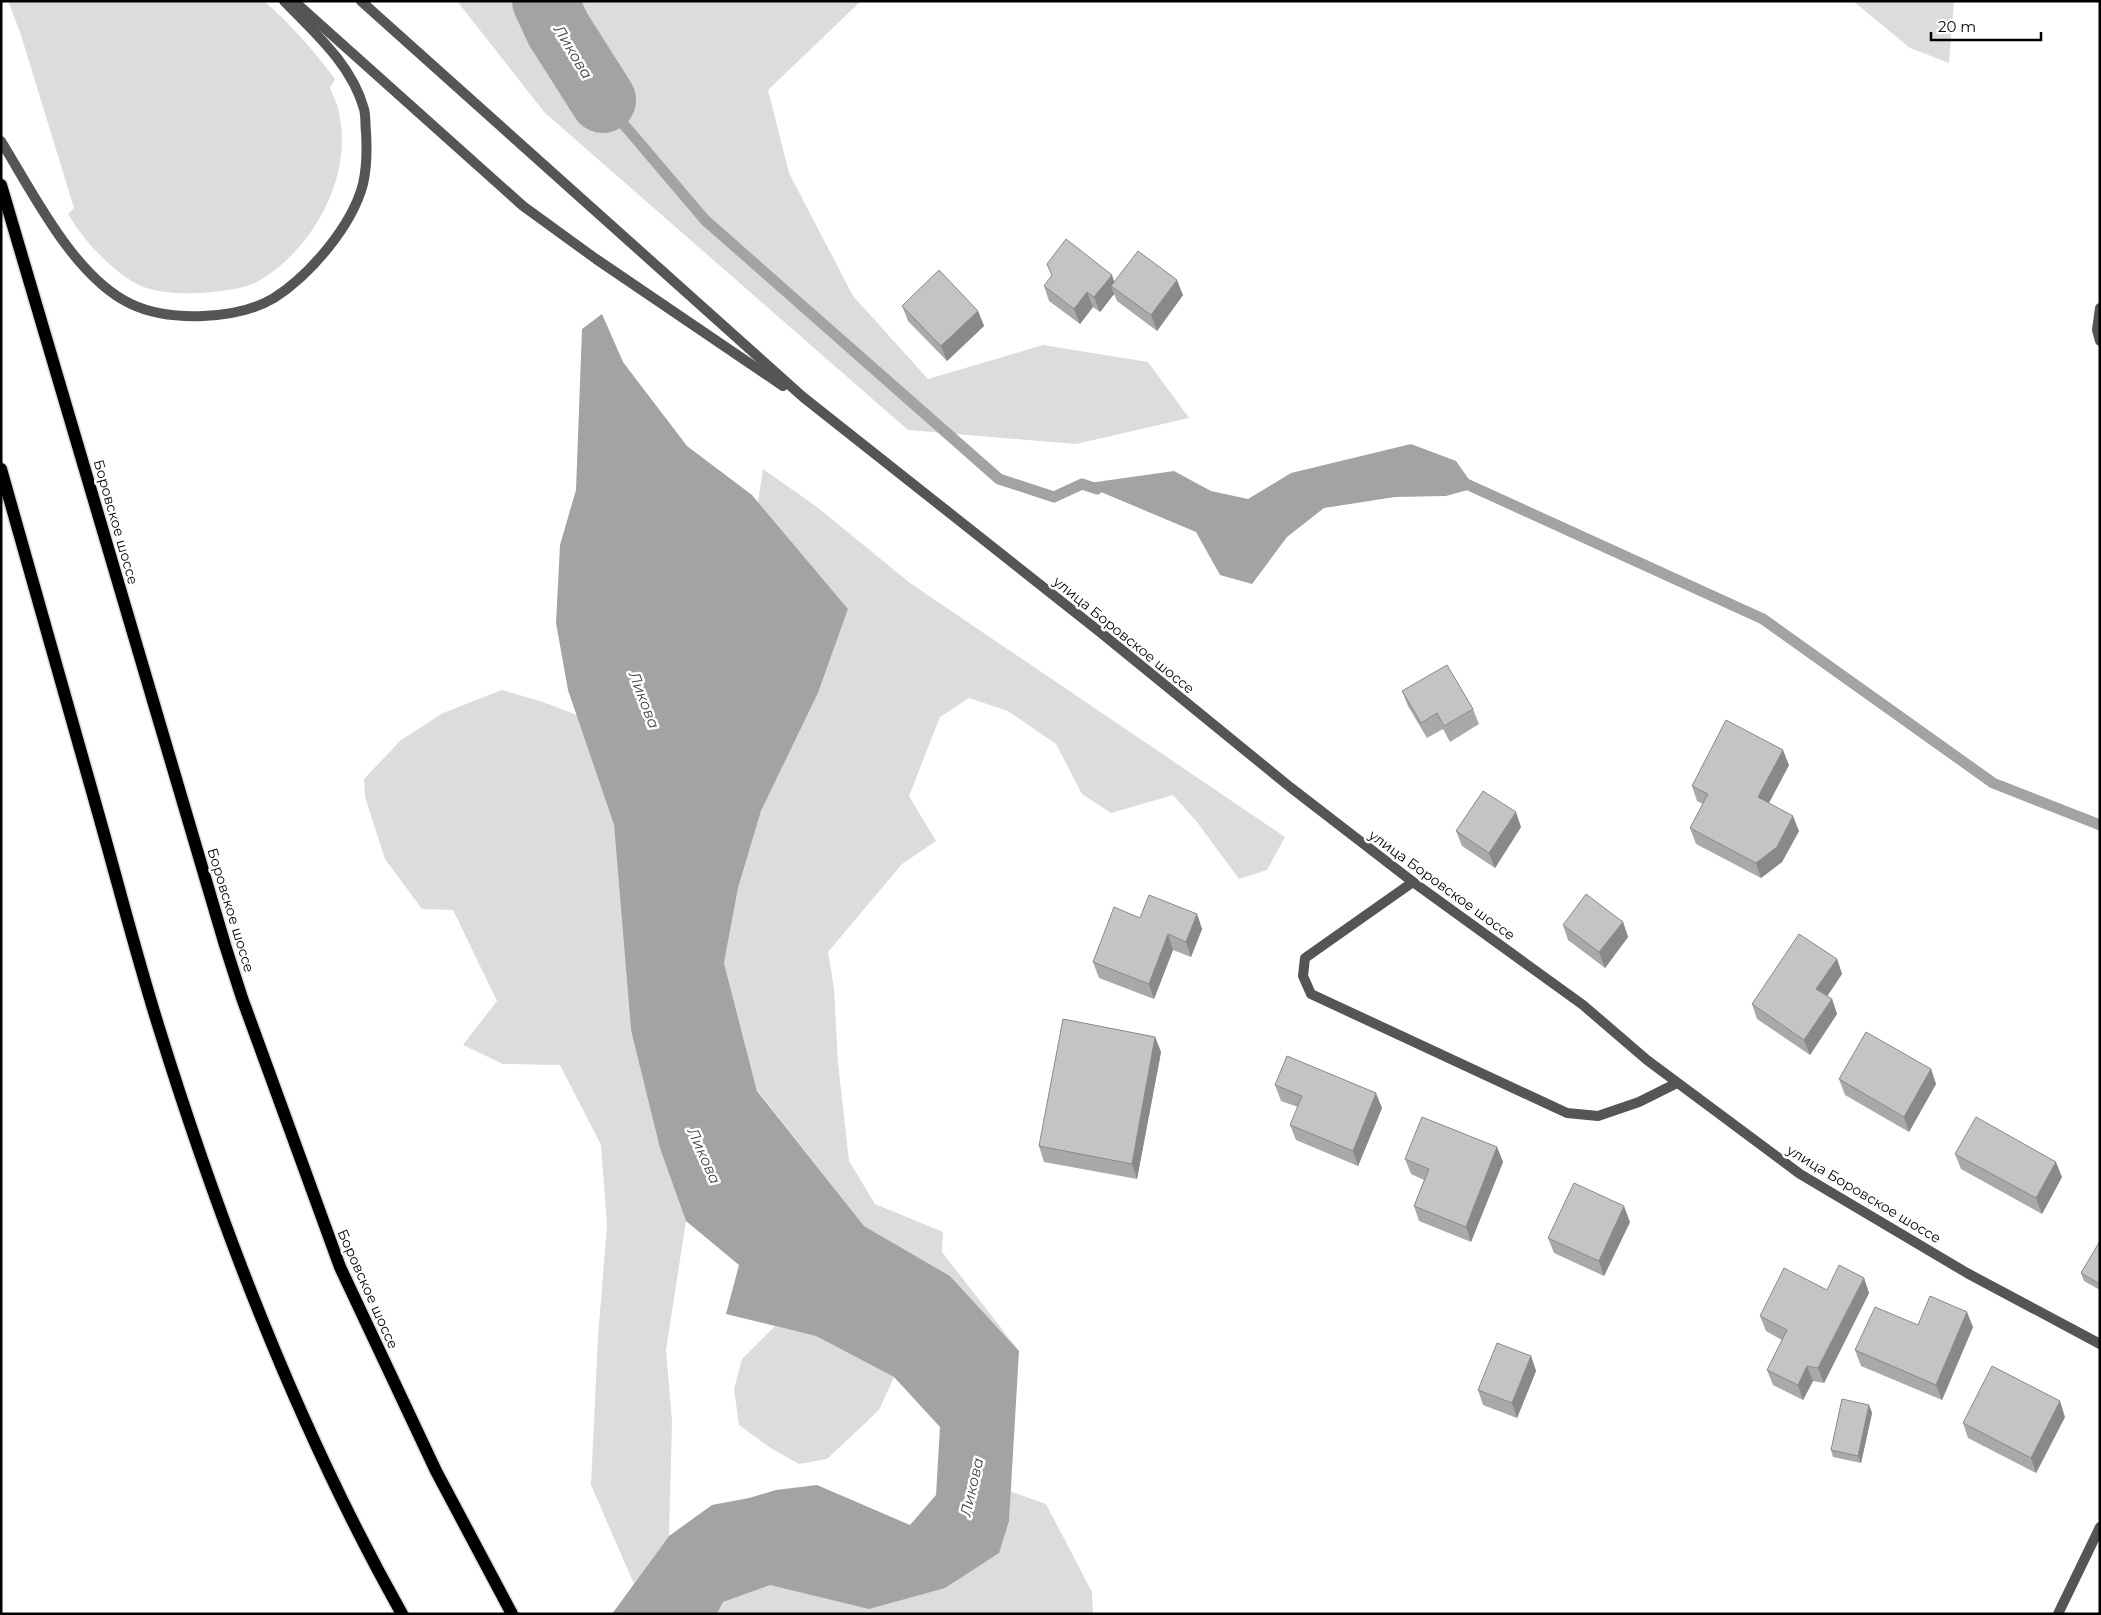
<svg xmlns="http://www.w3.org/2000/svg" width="2101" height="1615" font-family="Montserrat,sans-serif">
<rect width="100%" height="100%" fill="#fff"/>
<g fill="#dcdcdc">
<path d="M8,1H264C291,24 314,51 335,79L330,88C333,96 338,104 339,113C353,175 315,246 262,279C244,290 220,291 200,293C179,294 151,293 133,282C107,266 83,239 68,214L74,208L20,32Z"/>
<path d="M457,1H861L768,90L789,173L853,296L928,379L1043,345L1148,362L1189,418L1076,444L908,430L544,112Z"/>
<path d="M1853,1H1954L1949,63L1910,48Z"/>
<path d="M763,469L817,507L910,583L1285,837L1267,870L1239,879L1197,822L1173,795L1111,813L1082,794L1056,744L1008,711L969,698L940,717L909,796L936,841L902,864L828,952L834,988L838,1063L849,1161L875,1204L943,1232L942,1252L1019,1351L950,1276L864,1226L757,1090L724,963L738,888L761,811L818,693L848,609L758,502Z"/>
<path d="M502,690L543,702L577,715L614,825L631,1030L686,1221L666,1350L672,1421L669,1536L634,1584L591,1485L598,1337L607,1225L601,1145L560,1065L503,1064L463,1045L497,1001L453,910L422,909L385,859L365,797L364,779L401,740L443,713Z"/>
<path d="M775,1326L816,1336L894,1377L879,1410L827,1459L799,1464L769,1447L739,1425L734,1389L742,1359Z"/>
<path d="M1010,1491L1046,1504L1092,1592L1093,1614H717L723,1602L770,1584L863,1607L1009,1521Z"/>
</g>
<g fill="#a3a3a3">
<path d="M602,314L623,362L687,446L752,495L848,609L818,693L761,811L738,888L724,963L757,1091L864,1226L950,1276L1019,1351L1009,1521L999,1553L945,1588L869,1609L770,1585L723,1602L717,1614H612L669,1536L712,1505L749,1498L776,1490L817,1485L910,1525L936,1495L940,1427L894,1377L816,1336L726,1314L739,1265L686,1221L660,1148L631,1030L614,825L568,690L556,623L560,545L576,490L582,329Z"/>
<path d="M1411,444L1456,461L1475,488L1446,496L1395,497L1324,508L1287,537L1252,584L1220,575L1196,532L1082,484L1174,471L1211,491L1248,499L1291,473Z"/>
</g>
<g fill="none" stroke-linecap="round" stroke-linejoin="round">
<g stroke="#a3a3a3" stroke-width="11">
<path d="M603,100L705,220L999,479L1054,497L1082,484L1097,489"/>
<path d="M1462,482L1763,619L1993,783L2100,825"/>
</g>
<path stroke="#a3a3a3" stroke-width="66" d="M545,1L558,29L603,100"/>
<g stroke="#dbdbdb" stroke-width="15">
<g id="primary">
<path d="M1,185L225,945L242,998L340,1267L436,1471L512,1614"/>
<path d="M1,469C34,585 66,701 99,816C119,887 137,958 159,1028C221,1228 299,1431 402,1614"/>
</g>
</g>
<g stroke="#555" stroke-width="10">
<path d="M2100,308L2097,330L2100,341"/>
<path d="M1413,882L1305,958L1303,976L1311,994L1567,1113L1598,1116L1639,1102L1677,1083"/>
<path d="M2058,1614L2100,1527"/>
</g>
<g stroke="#555" stroke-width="10">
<path d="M294,1L523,206L596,259L783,386"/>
<path d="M361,1L803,397L1100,632L1290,787L1413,882L1583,1005L1647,1060L1800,1174L1967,1273L2100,1344"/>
<path d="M1,141C33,193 74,277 131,304C169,322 237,320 274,298C310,275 352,226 363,184C367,167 367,149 366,132C365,124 366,116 364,109C352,65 315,33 284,1"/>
</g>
<use href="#primary" stroke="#000" stroke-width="12"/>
</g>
<g fill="#a9a9a9">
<path d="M1047,264L1115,282L1183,295L1157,331L1117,301L1114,294L1100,312L1093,307L1080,324L1049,301L1044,286L1052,276Z"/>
<path d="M902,306L978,311L984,326L947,361L908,321Z"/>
<path d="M1402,691L1473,709L1479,724L1450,742L1443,729L1427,738L1408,706Z"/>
<path d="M1789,765L1769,803L1799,831L1782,862L1761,878L1696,844L1690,828L1703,804L1697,801L1692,786Z"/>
<path d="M1521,827L1495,868L1462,846L1456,831Z"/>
<path d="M1197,914L1202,929L1191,957L1173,950L1154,999L1099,978L1093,962Z"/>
<path d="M1623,922L1628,937L1605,968L1568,940L1563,925Z"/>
<path d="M1837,959L1842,974L1827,996L1832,999L1837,1014L1810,1055L1757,1019L1752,1004Z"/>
<path d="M1155,1037L1161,1052L1137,1179L1044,1162L1039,1146Z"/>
<path d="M1931,1069L1936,1084L1909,1132L1845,1095L1839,1079Z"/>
<path d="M1275,1085L1382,1108L1358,1166L1296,1140L1290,1125L1298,1107L1281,1101Z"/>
<path d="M1497,1147L1503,1162L1471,1242L1419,1221L1414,1206L1424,1180L1411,1174L1405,1159Z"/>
<path d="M1955,1154L2062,1177L2042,1214L1961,1169Z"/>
<path d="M1630,1222L1604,1276L1554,1253L1548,1238Z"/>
<path d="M2100,1241V1290L2084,1281L2081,1273Z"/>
<path d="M1864,1278L1869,1293L1824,1383L1813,1381L1803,1400L1773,1385L1767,1370L1782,1340L1766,1331L1760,1316L1827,1290Z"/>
<path d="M1918,1325L1973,1327L1942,1400L1861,1366L1855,1350Z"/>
<path d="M1531,1356L1536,1371L1517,1418L1483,1405L1478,1390Z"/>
<path d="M1869,1405L1872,1413L1861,1463L1833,1457L1831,1450Z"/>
<path d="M2065,1417L2036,1473L1968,1438L1963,1423Z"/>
</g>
<g fill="#898989">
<path d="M1112,275L1117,290L1111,286L1114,294L1100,312L1094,297Z"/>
<path d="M1177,280L1183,295L1157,331L1151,315Z"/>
<path d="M1087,292L1093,307L1080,324L1074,309Z"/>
<path d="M978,311L984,326L947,361L941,346Z"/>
<path d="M1783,750L1789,765L1764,812L1758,797Z"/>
<path d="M1516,812L1521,827L1495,868L1489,853Z"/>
<path d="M1793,816L1799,831L1782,862L1761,878L1756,863Z"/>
<path d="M1197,914L1202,929L1191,957L1186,942Z"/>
<path d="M1623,922L1628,937L1605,968L1599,952Z"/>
<path d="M1168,934L1173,950L1154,999L1149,984Z"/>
<path d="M1837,959L1842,974L1822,1004L1816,989Z"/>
<path d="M1832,999L1837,1014L1810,1055L1804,1040Z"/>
<path d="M1155,1037L1161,1052L1137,1179L1132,1164Z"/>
<path d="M1931,1069L1936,1084L1909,1132L1904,1117Z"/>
<path d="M1376,1093L1382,1108L1358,1166L1353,1151Z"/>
<path d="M1497,1147L1503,1162L1471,1242L1466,1227Z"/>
<path d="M2056,1162L2062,1177L2042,1214L2036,1198Z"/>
<path d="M1624,1206L1630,1222L1604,1276L1599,1261Z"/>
<path d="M1864,1278L1869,1293L1824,1383L1818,1368Z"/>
<path d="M1967,1312L1973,1327L1942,1400L1936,1385Z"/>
<path d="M1531,1356L1536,1371L1517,1418L1512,1403Z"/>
<path d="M1807,1366L1813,1381L1803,1400L1798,1385Z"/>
<path d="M2060,1401L2065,1417L2036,1473L2031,1458Z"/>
<path d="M1869,1405L1872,1413L1861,1463L1858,1456Z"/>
</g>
<g fill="#c4c4c4" stroke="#898989">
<path d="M1066,239L1112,275L1094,297L1087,292L1074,309L1044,286L1052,275L1047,264Z"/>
<path d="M1138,251L1177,280L1151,315L1111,286Z"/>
<path d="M939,270L978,311L941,346L902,306Z"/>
<path d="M1447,665L1473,709L1444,726L1437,713L1421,723L1402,691Z"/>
<path d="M1726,720L1783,750L1758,797L1793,816L1777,847L1756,863L1690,828L1708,794L1692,786Z"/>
<path d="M1483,791L1516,812L1489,853L1456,831Z"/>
<path d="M1586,894L1623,922L1599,952L1563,925Z"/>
<path d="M1149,895L1197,914L1186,942L1168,934L1149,984L1093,962L1114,907L1140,918Z"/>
<path d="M1799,934L1837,959L1816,989L1832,999L1804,1040L1752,1004Z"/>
<path d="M1063,1019L1155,1037L1132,1164L1039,1146Z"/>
<path d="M1866,1032L1931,1069L1904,1117L1839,1079Z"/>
<path d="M1287,1056L1376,1093L1353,1151L1290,1125L1302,1096L1275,1085Z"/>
<path d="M1422,1117L1497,1147L1466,1227L1414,1206L1429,1169L1405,1159Z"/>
<path d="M1976,1117L2056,1162L2036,1198L1955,1154Z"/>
<path d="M1574,1183L1624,1206L1599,1261L1548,1238Z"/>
<path d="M2100,1241V1284L2081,1273Z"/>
<path d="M1839,1265L1864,1278L1818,1368L1807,1366L1798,1385L1767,1370L1787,1330L1760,1316L1784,1268L1827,1290Z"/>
<path d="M1930,1296L1967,1312L1936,1385L1855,1350L1875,1307L1918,1325Z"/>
<path d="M1497,1343L1531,1356L1512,1403L1478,1390Z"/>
<path d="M1992,1366L2060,1401L2031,1458L1963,1423Z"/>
<path d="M1842,1399L1869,1405L1858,1456L1831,1450Z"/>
</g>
<g text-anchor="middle" stroke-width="5" stroke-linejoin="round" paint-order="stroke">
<g font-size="14" fill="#000" stroke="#fff">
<text transform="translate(116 522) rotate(74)" y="5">Боровское шоссе</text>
<text transform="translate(1124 635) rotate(39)" y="5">улица Боровское шоссе</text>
<text transform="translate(1442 885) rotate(36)" y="5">улица Боровское шоссе</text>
<text transform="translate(231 910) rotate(73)" y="5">Боровское шоссе</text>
<text transform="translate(1864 1194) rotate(31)" y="5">улица Боровское шоссе</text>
<text transform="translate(368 1289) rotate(66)" y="5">Боровское шоссе</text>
</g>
<g font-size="15" font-style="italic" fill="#444" stroke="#fff">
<text transform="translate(573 52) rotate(59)" y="5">Ликова</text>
<text transform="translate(644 700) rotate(69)" y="5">Ликова</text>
<text transform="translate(704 1156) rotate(66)" y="5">Ликова</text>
<text transform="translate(972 1487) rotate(-77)" y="5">Ликова</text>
</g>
</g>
<rect width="2101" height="1615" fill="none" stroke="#000000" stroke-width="5"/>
<path d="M1931 32v8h110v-8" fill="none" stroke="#000000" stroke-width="2.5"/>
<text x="1938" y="32" font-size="15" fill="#000000" stroke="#ffffff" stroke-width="4" paint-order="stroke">20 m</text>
</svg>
